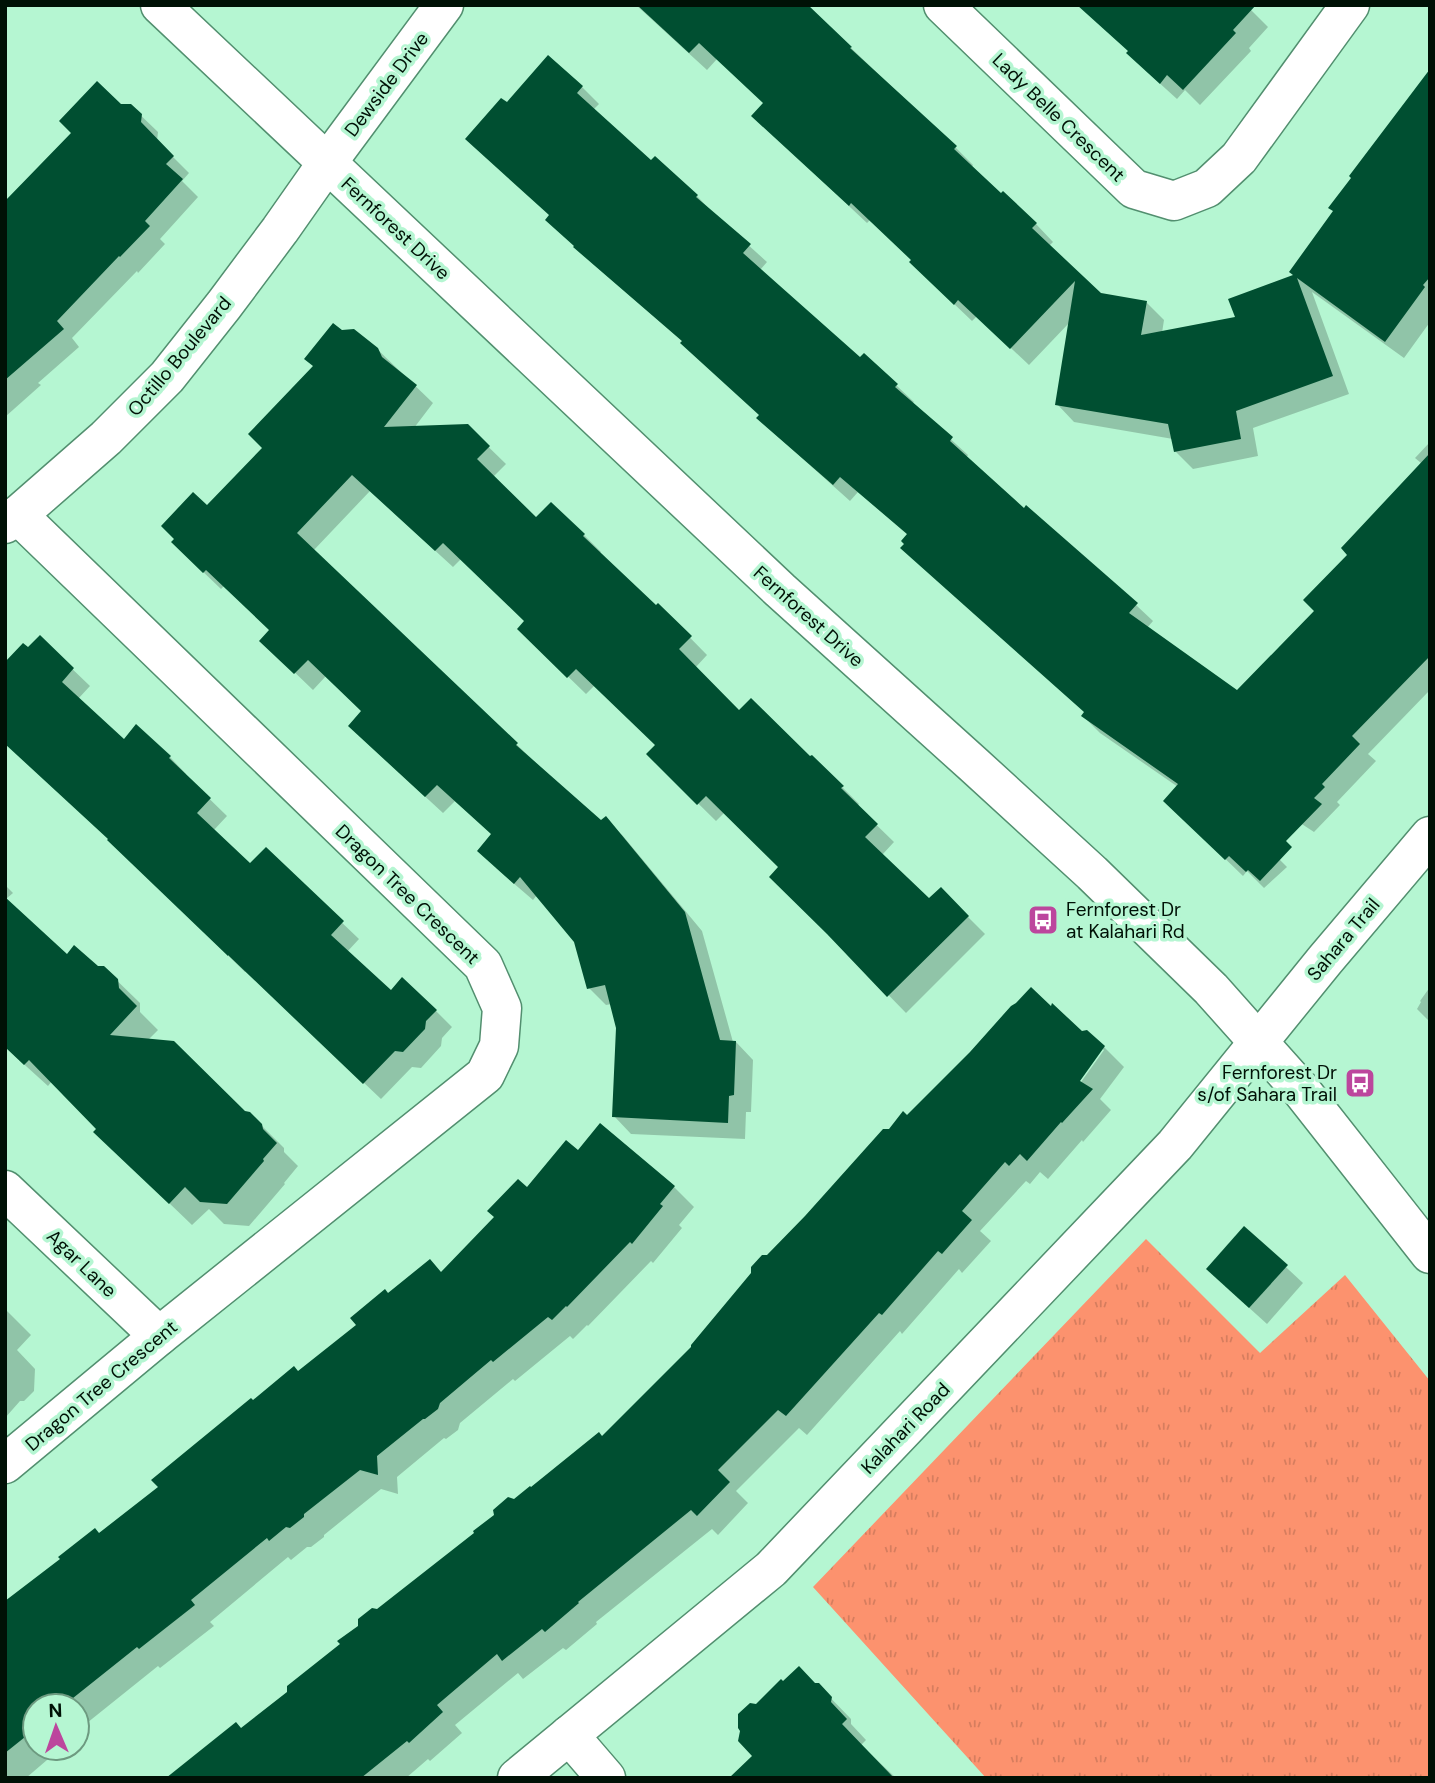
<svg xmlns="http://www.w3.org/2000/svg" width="1435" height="1783" font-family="'DM Sans',sans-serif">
<defs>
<pattern id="grass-tufts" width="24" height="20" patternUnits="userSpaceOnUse" patternTransform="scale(1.75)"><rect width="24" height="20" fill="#fc926e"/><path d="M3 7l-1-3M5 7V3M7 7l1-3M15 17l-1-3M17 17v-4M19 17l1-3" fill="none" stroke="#d67d5e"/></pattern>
</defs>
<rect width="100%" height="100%" fill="#b5f6d2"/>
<path fill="url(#grass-tufts)" d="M1146,1239L1260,1353L1345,1275L1430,1381V1778H986L813,1587Z"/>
<g fill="#0003" fill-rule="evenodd">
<path d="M636,5H806L955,147L973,165L971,168L1036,224L1053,242L1049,246L1100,295L1146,302L1164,320L1162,333L1237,318L1295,276L1430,70V322L1404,358L1312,292L1349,394L1253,428L1258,456L1193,469L1175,451L1173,439L1074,422L1057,404L1070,322L1029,365L977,316L972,321L929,280L913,261L870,220L867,223L771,133L765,104L717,59L707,70Z"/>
<path d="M1246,5L1268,27L1249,48L1251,51L1200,105L1185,90L1177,99L1145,70Z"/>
<path d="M582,87L599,104L593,110L651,163L697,196L713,213L767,262L760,270L860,360L864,355L914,402L912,404L968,455L966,458L1024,510L1026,508L1136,605L1153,621L1147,628L1237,692L1317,611L1350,555L1421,463L1415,458L1430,442V690L1368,754L1376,761L1337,802L1340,805L1314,832L1265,800L1270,850L1287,867L1264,888L1247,871L1243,876L1182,817L1178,787L1100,733L1083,716L1086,713L908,535L858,492L850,501L775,434L761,416L683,342L592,263L551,216L507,105Z"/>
<path d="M120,106H131L158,132L157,141L189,173L182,181L198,197L160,239L165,244L138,273L137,271L72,338L79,347L38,383L41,385L5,417V204Z"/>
<path d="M377,349L433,403L414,428L467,426L506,464L493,477L536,520L584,535L601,552L599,554L656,607L658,605L707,655L695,668L739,712L810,759L812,757L859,804L857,806L894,842L882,855L929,901L941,890L985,934L906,1013L835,940L781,867L725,812L716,821L648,754L657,745L595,685L586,694L519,629L526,621L461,559L453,567L370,491L313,551L534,761L601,823L606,819L623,836L702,931L733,1042H736L753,1060L751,1112H746L745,1139L631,1134L614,1116L618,1027L612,1004L606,1005L589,988L576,941L537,895L533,900L496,868L493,835L455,801L443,813L367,743L363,711L326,676L313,690L262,641L271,630L224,586L221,589L173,543L207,507Z"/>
<path d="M40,638L90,686L78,699L124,741L170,757L186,774L185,775L227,816L213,831L250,866L266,850L359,939L347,952L391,992L436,1011L452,1027L442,1038L441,1046L421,1068L412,1067L381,1099L246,971L245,972L109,840L28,650Z"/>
<path d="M5,885L13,893L6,899L67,956L97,968H104L140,1003V1012L158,1030L148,1040L261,1125L284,1148V1152L298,1166L284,1183L285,1184L249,1226L224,1224L209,1209L192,1225L118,1154L99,1129L52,1081L48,1086L5,1047Z"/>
<path d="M1430,987V1022L1417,1009L1421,1002L1420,1001Z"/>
<path d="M1081,1032L1104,1047L1124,1067L1100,1099L1111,1110L1083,1142L1082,1140L1048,1179L1040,1172L1030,1184L1026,1181L980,1231L991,1241L962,1273L959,1269L902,1334L900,1331L807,1435L799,1428L736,1491L748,1503L718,1535L712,1529L596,1622L597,1624L566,1650L563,1648L523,1679L518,1673L455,1725L462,1733L430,1761L428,1759L406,1778H169L242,1730L289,1693L378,1611L514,1501L603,1438L693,1348L768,1257L890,1130L907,1117ZM1101,1048L1104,1050L1076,1089L1073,1087Z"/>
<path d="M578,1153L674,1187L694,1207L679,1225L682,1228L653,1263L651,1261L588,1326L587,1325L573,1339L570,1336L515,1381L513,1379L460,1423L458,1430L446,1439L444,1438L397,1477L398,1494L381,1489L324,1535V1537L311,1547H307L291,1560L288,1557L210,1622L214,1626L160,1668L158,1666L77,1731V1706H35V1748H61L26,1778H5V1603L100,1534L160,1488L253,1402L299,1374L358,1325L389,1295L442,1273L527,1189Z"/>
<path d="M1245,1229L1303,1283L1267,1324L1225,1286Z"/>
<path d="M5,1309L31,1335L17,1350L35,1369L34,1391L24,1401H20L5,1418Z"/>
<path d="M816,1685H818L851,1719V1724L866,1740L861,1745L896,1778H741L754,1756L757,1705Z"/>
</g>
<g fill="#004f31">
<path d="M637,5H808L852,47L850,48L957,146L954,149L1001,193L1003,191L1037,223L1032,228L1101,293L1147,301L1141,335L1235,317L1228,299L1293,275L1289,272L1333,211L1328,208L1351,178L1349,176L1430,69V277L1423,285L1425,287L1385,342L1297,278L1333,376L1236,411L1241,439L1174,452L1168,424L1055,405L1075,281L1010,349L958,300L954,305L909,262L911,260L851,203L849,206L751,116L763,103L699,43L689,53Z"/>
<path d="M1077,5H1256L1233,30L1236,33L1183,90L1167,75L1160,84L1126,53L1128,51Z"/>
<path d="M548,55L583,86L577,93L651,160L655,156L698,195L696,197L751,244L743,253L860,357L864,353L898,384L895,387L953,437L950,441L1024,508L1026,505L1138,603L1129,613L1237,690L1314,611L1303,600L1347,555L1341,548L1430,453V656L1352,736L1360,744L1322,784L1325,787L1314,798L1322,804L1286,841L1292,847L1260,881L1248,870L1246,872L1229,856L1225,860L1163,801L1178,784L1081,716L1084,712L900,548L904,544L901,541L907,534L840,477L833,485L756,418L759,415L680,343L682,341L573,247L574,246L545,220L549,215L465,139L501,98L507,102Z"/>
<path d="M97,81L121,104H131L142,114L141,122L174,156L166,164L183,179L145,221L150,226L120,257L119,256L57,321L64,329L5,380V201L71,133L59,121Z"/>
<path d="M333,323L342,330L354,329L378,348L382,357L417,385L384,427L468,424L490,446L477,459L536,517L551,502L585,534L583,536L656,605L658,603L692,636L679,649L739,710L751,698L810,756L812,755L844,786L841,788L878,824L865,837L929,898L941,887L969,916L887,997L827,934L769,877L778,867L706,796L697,805L646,754L655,745L576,669L567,678L517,629L524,621L443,543L435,551L352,475L297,533L518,743L516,745L601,820L606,816L685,912L720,1040L736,1041L734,1095L729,1096L728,1123L612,1117L616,1028L605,985L587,989L574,942L520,877L514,884L477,851L491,834L437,785L425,797L348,726L361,711L308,660L294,674L259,641L269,630L206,570L203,573L171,542L174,539L161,526L193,492L207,505L262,448L248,434L313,366L304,359Z"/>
<path d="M40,635L74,668L62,682L124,739L136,724L171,756L169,758L211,798L197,813L250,863L266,847L344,921L331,935L391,990L402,977L437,1010L426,1021L425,1029L403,1052L395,1051L363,1084L228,955V956L107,840L108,839L5,744V662L23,643L28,647Z"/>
<path d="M5,897L67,954L74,945L98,966H104L118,979L119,988L137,1006L110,1035L174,1041L245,1111L250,1112L262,1124L263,1129L277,1143L263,1159L264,1161L227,1204L200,1202L185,1187L169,1204L93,1132L96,1129L29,1060L24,1065L5,1047Z"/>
<path d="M1031,987L1051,1006L1052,1003L1082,1031L1087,1030L1105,1046L1080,1081L1093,1089L1062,1123L1061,1122L1027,1161L1020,1154L1009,1166L1005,1162L962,1211L972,1220L942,1254L938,1251L882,1315L879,1313L786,1416L778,1410L718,1470L730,1482L697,1516L691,1510L578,1602L579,1603L545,1632L542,1629L502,1661L497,1654L437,1705L443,1712L409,1743L407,1741L361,1778H166L236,1722L241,1728L287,1692V1686L340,1644L337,1641L358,1626V1619L372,1608L377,1609L474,1533L473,1531L494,1515L493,1510L508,1497L514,1499L530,1486L531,1487L599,1432L602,1436L691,1347V1345L751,1273V1267L762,1255H767L805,1216L883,1129H889L903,1111L907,1115L970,1052L1011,1006L1016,1003Z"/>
<path d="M600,1123L675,1186L660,1204L663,1206L632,1244L630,1242L567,1307L566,1306L552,1320L548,1317L493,1362L491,1360L440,1403L438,1409L425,1419H423L377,1456L378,1475L360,1470L304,1514V1517L290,1528L286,1527L269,1541L267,1538L191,1600L195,1605L139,1649L137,1647L63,1706H35V1729L5,1753V1601L60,1559L58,1557L95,1528L99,1533L158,1487L151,1480L251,1398L253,1400L294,1366L298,1371L356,1325L350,1318L385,1289L388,1293L430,1259L441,1272L494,1217L487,1211L518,1179L527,1187L566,1140L578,1150Z"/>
<path d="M1244,1226L1288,1265L1249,1308L1206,1269Z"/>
<path d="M799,1666L815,1683H819L832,1697L831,1702L847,1719L842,1724L894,1778H729L752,1756L738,1741L740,1731L738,1728V1714L750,1703L756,1704L781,1679L783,1681Z"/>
</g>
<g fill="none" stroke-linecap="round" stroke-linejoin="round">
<g stroke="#528f6f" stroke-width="41">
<g id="minor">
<path d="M160,5L780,590L974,765L1092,873L1211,989L1301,1090L1430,1254"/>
<path d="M943,5L1134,189L1174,201L1207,188L1239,158L1350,5"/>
<path d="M5,524L18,515L106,438L167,377L224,305L280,230L327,163L444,5"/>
<path d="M5,1190L159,1336"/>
<path d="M5,1464L159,1336L485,1075L499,1046L502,1008L483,965L18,515"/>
<path d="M569,1735L606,1778"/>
<path d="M517,1778L771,1569L1175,1145L1325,960L1430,836"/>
</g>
</g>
<use href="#minor" stroke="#fff" stroke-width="38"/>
</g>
<defs>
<g id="bus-square" transform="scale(1.575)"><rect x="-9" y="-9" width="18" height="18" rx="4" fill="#bc469d" stroke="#b5f6d2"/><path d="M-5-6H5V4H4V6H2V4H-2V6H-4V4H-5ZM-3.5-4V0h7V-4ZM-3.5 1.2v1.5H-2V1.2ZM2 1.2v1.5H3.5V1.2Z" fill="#fff"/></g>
</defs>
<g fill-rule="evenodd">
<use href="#bus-square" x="1043" y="920"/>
<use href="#bus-square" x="1360" y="1083"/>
</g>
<g text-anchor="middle" stroke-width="7" stroke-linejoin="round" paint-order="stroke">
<g font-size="19" fill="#001106" stroke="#b5f6d2">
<text transform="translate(386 84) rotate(-53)" y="7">Dewside Drive</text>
<text transform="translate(1059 117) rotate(44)" y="7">Lady Belle Crescent</text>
<text transform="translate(396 228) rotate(43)" y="7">Fernforest Drive</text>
<text transform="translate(179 356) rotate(-50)" y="7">Octillo Boulevard</text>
<text transform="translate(809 616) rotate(42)" y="7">Fernforest Drive</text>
<text transform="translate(408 894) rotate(44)" y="7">Dragon Tree Crescent</text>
<text transform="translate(1343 939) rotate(-50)" y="7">Sahara Trail</text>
<text transform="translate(82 1263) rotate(44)" y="7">Agar Lane</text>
<text transform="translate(101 1385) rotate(-40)" y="7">Dragon Tree Crescent</text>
<text transform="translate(905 1428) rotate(-46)" y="7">Kalahari Road</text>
</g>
<g font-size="19" fill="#001106" stroke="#b5f6d2" text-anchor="start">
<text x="1066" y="916">Fernforest Dr<tspan x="1066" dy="22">at Kalahari Rd</tspan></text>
<text x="1337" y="1079" text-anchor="end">Fernforest Dr<tspan x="1337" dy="22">s/of Sahara Trail</tspan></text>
</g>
</g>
<rect width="1435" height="1783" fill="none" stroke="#001106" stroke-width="14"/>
<g transform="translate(56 1727) rotate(358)"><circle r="33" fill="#b5f6d2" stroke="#6d9a80" stroke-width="2"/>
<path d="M0-5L12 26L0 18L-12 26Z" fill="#bc469d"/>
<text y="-10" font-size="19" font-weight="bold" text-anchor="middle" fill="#001106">N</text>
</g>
</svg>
